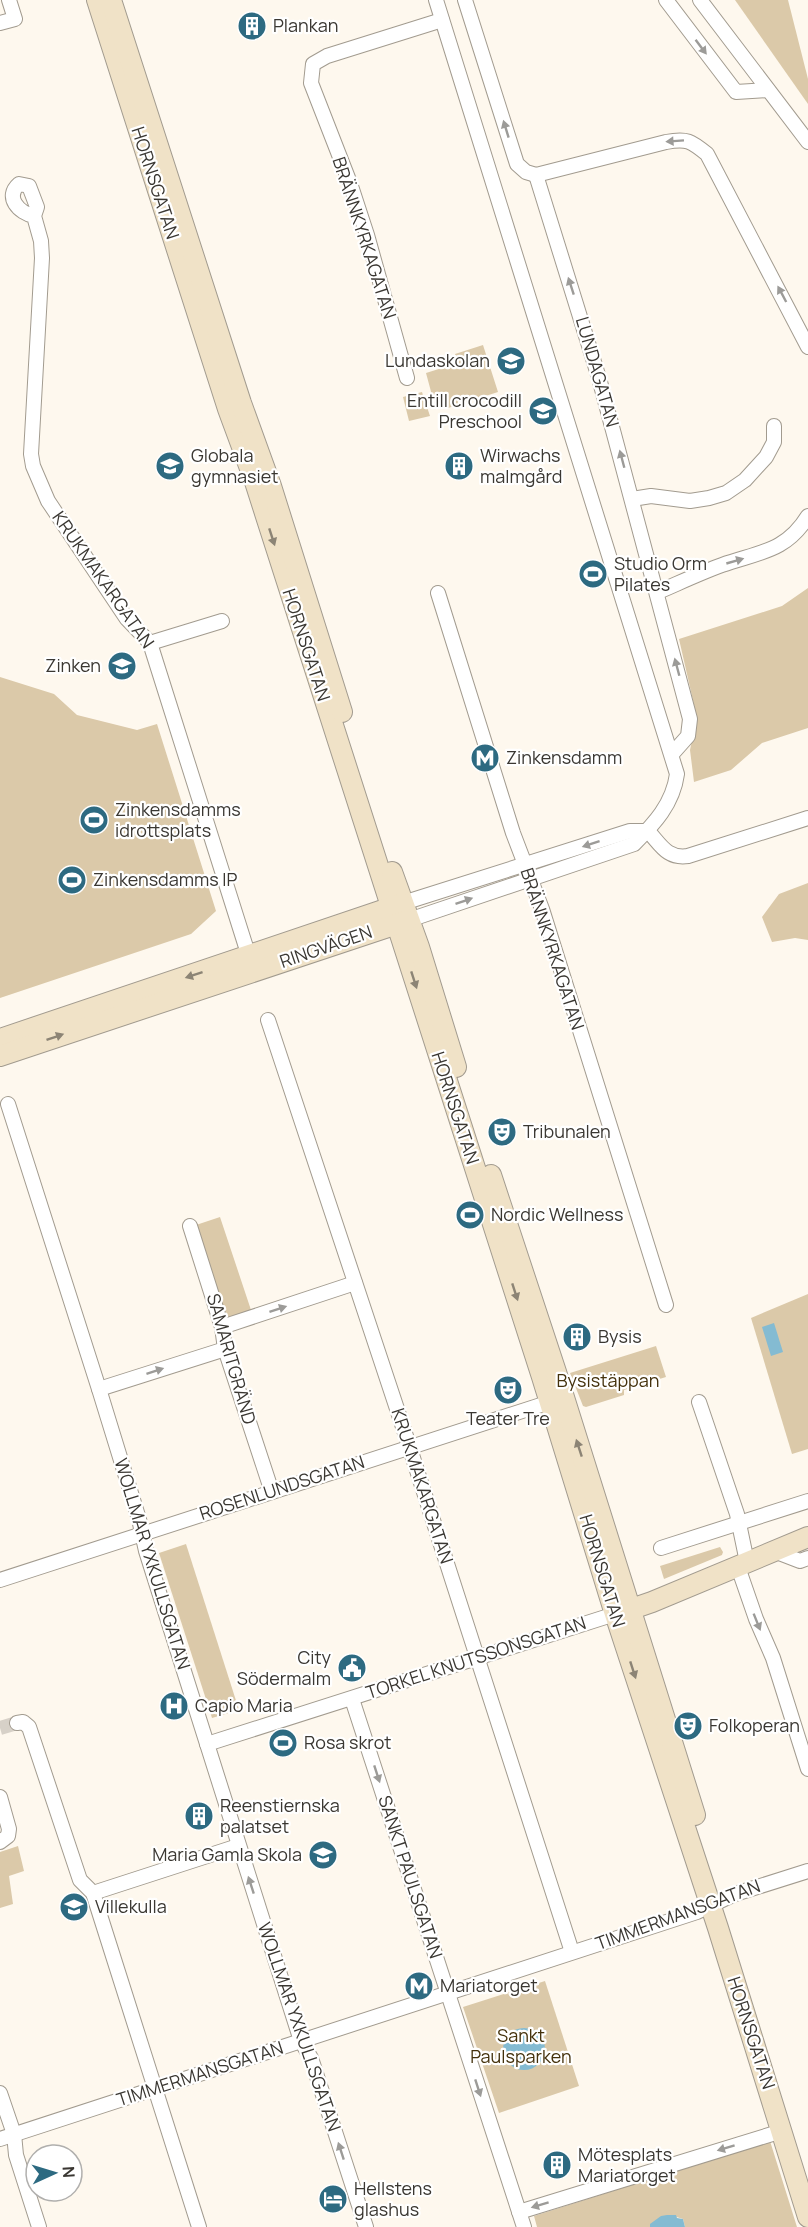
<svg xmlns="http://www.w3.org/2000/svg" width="808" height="2227" font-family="Manrope,sans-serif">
<rect width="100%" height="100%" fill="#fef8ee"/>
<g fill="#dbc9a9">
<path d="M735,0H788L808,79V104Z"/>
<path d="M483,345L498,392L448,408L433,399L426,373L458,363L455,354Z"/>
<path d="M422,392L430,416L409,421L403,397Z"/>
<path d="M808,588V728L762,743L731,770L694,782L690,750L697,718L679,639L782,606Z"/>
<path d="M0,677L54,694L77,715L137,730L157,724L216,911L191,934L0,998Z"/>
<path d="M808,883V940L795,938L772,942L762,917L779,894Z"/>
<path d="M220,1217L251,1310L226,1319L196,1225Z"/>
<path d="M808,1294V1449L792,1454L751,1318Z"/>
<path d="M656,1346L666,1377L624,1390V1395L586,1407L583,1406L570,1373Z"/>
<path d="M186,1544L239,1710L212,1718L159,1553Z"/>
<path d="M720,1547L723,1552L722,1555L664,1579L660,1566Z"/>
<path d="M18,1846L24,1871L9,1876L13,1904L0,1908V1852Z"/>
<path d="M545,1981L579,2086L499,2113L463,2007Z"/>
<path d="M770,2141L797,2227H685L683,2219L670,2215L650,2227H537L534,2216Z"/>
</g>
<g fill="#84bbd2">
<path d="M774,1323L783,1352L771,1356L762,1327Z"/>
<circle cx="524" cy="2049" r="21"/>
<path d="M667,2215H676L677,2218L683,2219L685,2227H650V2224L661,2216Z"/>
</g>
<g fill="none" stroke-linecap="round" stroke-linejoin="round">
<path stroke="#d7d1c8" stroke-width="14" stroke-dasharray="14 7" stroke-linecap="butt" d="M0,1728L17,1723"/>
<g stroke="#a29b8f" stroke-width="16">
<g id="street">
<path d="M465,0L517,164L526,172L536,175"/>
<path d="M666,0L736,92L768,90"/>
<path d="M700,0L808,142"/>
<path d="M0,23L15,19L9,0"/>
<path d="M536,175L599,378L690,719L688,736L672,754"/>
<path d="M536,175L666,142C687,138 691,141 707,154L808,347"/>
<path d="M34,216C19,213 4,197 19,184L29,186L37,207L34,216L41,241L42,258L31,454L33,466L48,501L127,619L150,643L251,963"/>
<path d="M407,378L367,235L350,183L311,83L313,64L327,56L442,20"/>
<path d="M632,499L651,496L690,501L709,498L726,493L745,480L766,457L774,442V426"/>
<path d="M658,592C679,583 700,573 722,565C759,552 786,552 808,516"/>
<path d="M438,593L513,833L542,909L666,1305"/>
<path d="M150,643L222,621"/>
<path d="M648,831C661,845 667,859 688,856L808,818"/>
<path d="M403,903L630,831H648"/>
<path d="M409,920L634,844C654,824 673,804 677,774L436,0"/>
<path d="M268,1020L405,1433L572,1952"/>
<path d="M8,1104L99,1389L139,1519L146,1551L301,2041L311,2058L366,2227"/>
<path d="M190,1226L222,1327L225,1349L272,1492"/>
<path d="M222,1327L355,1283"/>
<path d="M99,1389L225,1349"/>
<path d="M699,1402L737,1514L747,1562"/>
<path d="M661,1548L808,1501"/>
<path d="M774,1551L800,1561L808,1558"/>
<path d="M738,1567L756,1619L773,1658L808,1769"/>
<path d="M0,1580L550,1402"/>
<path d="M352,1699L524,2227"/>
<path d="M17,1723L23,1722L29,1727L80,1880L93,1893L199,2227"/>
<path d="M207,1744L615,1614"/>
<path d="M0,1797L9,1829L8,1836L0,1842"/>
<path d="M93,1893L238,1846"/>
<path d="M0,2093L14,2134L16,2155L39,2227"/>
<path d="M0,2139L697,1912L735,1894L808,1871"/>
<path d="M519,2212L782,2131"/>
</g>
</g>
<g stroke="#a29b8f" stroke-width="22">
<g id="secondary">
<path d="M97,0L228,409L255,482L542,1377L615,1614L718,1928L808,2217"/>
<path d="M111,0L241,403L271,486L342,712"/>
<path d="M392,872L419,947L456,1067"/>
<path d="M0,1039L401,904"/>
<path d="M0,1056L406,921"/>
<path d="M491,1175L556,1372L695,1815"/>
<path d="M620,1613L652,1602L808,1537"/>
</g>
</g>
<use href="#street" stroke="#fff" stroke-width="14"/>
<use href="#secondary" stroke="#f0e2c7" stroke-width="20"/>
</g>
<defs><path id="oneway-solid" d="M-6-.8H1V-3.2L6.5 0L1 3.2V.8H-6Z" transform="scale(1.5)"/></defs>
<g fill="#9c9b98">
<use href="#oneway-solid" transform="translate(701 47) rotate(53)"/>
<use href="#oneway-solid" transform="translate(506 129) rotate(-107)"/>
<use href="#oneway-solid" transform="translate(675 141) rotate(176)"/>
<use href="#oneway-solid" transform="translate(571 286) rotate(-108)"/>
<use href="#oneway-solid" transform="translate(782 294) rotate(-118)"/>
<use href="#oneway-solid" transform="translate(622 459) rotate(-105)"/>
<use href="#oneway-solid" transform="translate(735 561) rotate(-16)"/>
<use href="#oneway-solid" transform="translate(677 667) rotate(-105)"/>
<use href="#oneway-solid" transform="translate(591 844) rotate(162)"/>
<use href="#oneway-solid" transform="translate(464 901) rotate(-19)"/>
<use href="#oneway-solid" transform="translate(278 1309) rotate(-18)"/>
<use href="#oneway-solid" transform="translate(155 1371) rotate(-18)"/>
<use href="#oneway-solid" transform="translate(757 1622) rotate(68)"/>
<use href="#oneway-solid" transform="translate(377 1774) rotate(72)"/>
<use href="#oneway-solid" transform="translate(251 1885) rotate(-108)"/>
<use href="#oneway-solid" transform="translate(478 2088) rotate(72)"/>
<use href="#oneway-solid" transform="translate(726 2148) rotate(163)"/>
<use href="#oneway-solid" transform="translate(341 2151) rotate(-108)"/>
<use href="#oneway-solid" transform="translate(540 2205) rotate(163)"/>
</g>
<g fill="#8c8475">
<use href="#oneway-solid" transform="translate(272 537) rotate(72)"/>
<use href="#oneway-solid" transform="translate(194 975) rotate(162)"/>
<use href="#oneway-solid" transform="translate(414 980) rotate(72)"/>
<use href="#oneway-solid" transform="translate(55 1037) rotate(-19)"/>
<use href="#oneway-solid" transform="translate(515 1292) rotate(72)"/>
<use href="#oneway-solid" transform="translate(579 1448) rotate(-108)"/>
<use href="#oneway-solid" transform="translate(633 1670) rotate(72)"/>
</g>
<defs>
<g id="building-disc" transform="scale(1.5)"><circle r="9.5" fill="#2d6a81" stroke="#fff"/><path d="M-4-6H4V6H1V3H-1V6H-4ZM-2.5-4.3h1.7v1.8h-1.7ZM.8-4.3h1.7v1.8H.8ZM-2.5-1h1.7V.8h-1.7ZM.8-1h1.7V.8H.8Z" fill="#fff"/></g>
<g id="school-disc" transform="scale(1.5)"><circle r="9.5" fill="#2d6a81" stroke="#fff"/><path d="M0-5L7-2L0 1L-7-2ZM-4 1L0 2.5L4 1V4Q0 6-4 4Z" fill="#fff"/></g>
<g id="stadium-disc" transform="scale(1.5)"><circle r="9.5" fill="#2d6a81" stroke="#fff"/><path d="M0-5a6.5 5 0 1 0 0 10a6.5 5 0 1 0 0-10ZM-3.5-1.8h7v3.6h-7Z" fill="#fff"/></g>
<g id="metro-disc" transform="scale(1.5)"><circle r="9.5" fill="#2d6a81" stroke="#fff"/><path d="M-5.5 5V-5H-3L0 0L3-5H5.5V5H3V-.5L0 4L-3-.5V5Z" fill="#fff"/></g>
<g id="theatre-disc" transform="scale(1.5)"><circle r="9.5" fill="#2d6a81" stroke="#fff"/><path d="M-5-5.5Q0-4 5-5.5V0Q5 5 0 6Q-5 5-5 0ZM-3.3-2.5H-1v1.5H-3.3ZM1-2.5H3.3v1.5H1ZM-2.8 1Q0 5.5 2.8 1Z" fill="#fff"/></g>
<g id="civic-disc" transform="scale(1.5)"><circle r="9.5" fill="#2d6a81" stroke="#fff"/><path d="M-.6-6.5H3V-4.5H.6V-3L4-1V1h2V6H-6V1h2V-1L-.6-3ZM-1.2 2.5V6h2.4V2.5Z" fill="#fff"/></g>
<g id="hospital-disc" transform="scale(1.5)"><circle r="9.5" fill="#2d6a81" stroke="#fff"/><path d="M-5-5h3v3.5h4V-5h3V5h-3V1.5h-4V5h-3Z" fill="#fff"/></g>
<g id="hotel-disc" transform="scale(1.5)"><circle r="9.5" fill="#2d6a81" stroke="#fff"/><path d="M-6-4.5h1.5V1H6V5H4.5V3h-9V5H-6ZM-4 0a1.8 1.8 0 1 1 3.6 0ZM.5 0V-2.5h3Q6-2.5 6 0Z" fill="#fff"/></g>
</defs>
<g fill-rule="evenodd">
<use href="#building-disc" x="252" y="26"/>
<use href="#school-disc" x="511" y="361"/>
<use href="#school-disc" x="543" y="411"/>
<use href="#school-disc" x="170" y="466"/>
<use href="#building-disc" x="459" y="466"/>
<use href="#stadium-disc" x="593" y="574"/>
<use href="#school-disc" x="122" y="666"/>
<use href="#metro-disc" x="485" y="758"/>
<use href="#stadium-disc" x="94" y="820"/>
<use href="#stadium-disc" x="72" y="880"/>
<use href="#theatre-disc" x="502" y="1132"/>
<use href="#stadium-disc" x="470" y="1215"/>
<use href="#building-disc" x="577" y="1337"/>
<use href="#theatre-disc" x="508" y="1390"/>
<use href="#civic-disc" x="352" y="1668"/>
<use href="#hospital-disc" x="174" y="1706"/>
<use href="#theatre-disc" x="688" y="1726"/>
<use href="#stadium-disc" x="283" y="1743"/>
<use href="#building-disc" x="199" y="1816"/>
<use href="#school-disc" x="323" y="1855"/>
<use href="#school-disc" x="74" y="1907"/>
<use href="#metro-disc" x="419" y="1986"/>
<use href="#building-disc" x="557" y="2165"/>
<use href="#hotel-disc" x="333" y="2199"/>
</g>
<g text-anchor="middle" stroke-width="4.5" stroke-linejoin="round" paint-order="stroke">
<g font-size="18" fill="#3a3732" stroke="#fff" text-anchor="start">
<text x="273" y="32">Plankan</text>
<text x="490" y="367" text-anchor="end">Lundaskolan</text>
<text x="522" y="407" text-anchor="end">Entill crocodill<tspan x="522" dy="21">Preschool</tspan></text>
<text x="191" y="462">Globala<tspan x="191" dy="21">gymnasiet</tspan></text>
<text x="480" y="462">Wirwachs<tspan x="480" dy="21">malmgård</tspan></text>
<text x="614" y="570">Studio Orm<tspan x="614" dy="21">Pilates</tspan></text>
<text x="101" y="672" text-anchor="end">Zinken</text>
<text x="506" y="764">Zinkensdamm</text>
<text x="115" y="816">Zinkensdamms<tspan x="115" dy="21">idrottsplats</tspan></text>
<text x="93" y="886">Zinkensdamms IP</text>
<text x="523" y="1138">Tribunalen</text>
<text x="491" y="1221">Nordic Wellness</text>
<text x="598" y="1343">Bysis</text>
<text x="508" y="1425" text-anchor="middle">Teater Tre</text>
<text x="331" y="1664" text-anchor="end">City<tspan x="331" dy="21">Södermalm</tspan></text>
<text x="195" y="1712">Capio Maria</text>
<text x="709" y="1732">Folkoperan</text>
<text x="304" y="1749">Rosa skrot</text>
<text x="220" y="1812">Reenstiernska<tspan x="220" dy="21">palatset</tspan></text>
<text x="302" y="1861" text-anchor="end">Maria Gamla Skola</text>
<text x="95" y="1913">Villekulla</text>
<text x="440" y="1992">Mariatorget</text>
<text x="578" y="2161">Mötesplats<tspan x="578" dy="21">Mariatorget</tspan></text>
<text x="354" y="2195">Hellstens<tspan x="354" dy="21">glashus</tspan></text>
</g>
<g font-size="18" fill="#3a3732" stroke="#fff">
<text transform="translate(155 183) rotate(72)" y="6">HORNSGATAN</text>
<text transform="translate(364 238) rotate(72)" y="6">BRÄNNKYRKAGATAN</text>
<text transform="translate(597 372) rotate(74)" y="6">LUNDAGATAN</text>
<text transform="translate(103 580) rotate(55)" y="6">KRUKMAKARGATAN</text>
<text transform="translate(306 645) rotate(72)" y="6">HORNSGATAN</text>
<text transform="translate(326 947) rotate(-19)" y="6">RINGVÄGEN</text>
<text transform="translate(552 949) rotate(72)" y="6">BRÄNNKYRKAGATAN</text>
<text transform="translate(455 1108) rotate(72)" y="6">HORNSGATAN</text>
<text transform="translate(231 1359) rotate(74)" y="6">SAMARITGRÄND</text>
<text transform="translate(422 1486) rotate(72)" y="6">KRUKMAKARGATAN</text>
<text transform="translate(282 1488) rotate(-18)" y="6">ROSENLUNDSGATAN</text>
<text transform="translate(152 1564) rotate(73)" y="6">WOLLMAR YXKULLSGATAN</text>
<text transform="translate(602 1571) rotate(73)" y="6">HORNSGATAN</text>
<text transform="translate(476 1658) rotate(-18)" y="6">TORKEL KNUTSSONSGATAN</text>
<text transform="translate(410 1877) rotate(72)" y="6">SANKT PAULSGATAN</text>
<text transform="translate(678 1915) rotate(-20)" y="6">TIMMERMANSGATAN</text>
<text transform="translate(299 2027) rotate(71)" y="6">WOLLMAR YXKULLSGATAN</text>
<text transform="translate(751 2033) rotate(72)" y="6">HORNSGATAN</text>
<text transform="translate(200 2074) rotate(-18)" y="6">TIMMERMANSGATAN</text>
</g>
<g font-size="18" fill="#44310c" stroke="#fff">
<text x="608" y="1387">Bysistäppan</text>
<text x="521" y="2042">Sankt<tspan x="521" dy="21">Paulsparken</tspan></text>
</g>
</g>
<g transform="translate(54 2173) rotate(86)"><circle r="28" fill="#ffffff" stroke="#b0afad" stroke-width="1.5"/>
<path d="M0-4.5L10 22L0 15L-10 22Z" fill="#2d6a81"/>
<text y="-9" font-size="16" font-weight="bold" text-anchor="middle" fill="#3a3732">N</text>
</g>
</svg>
